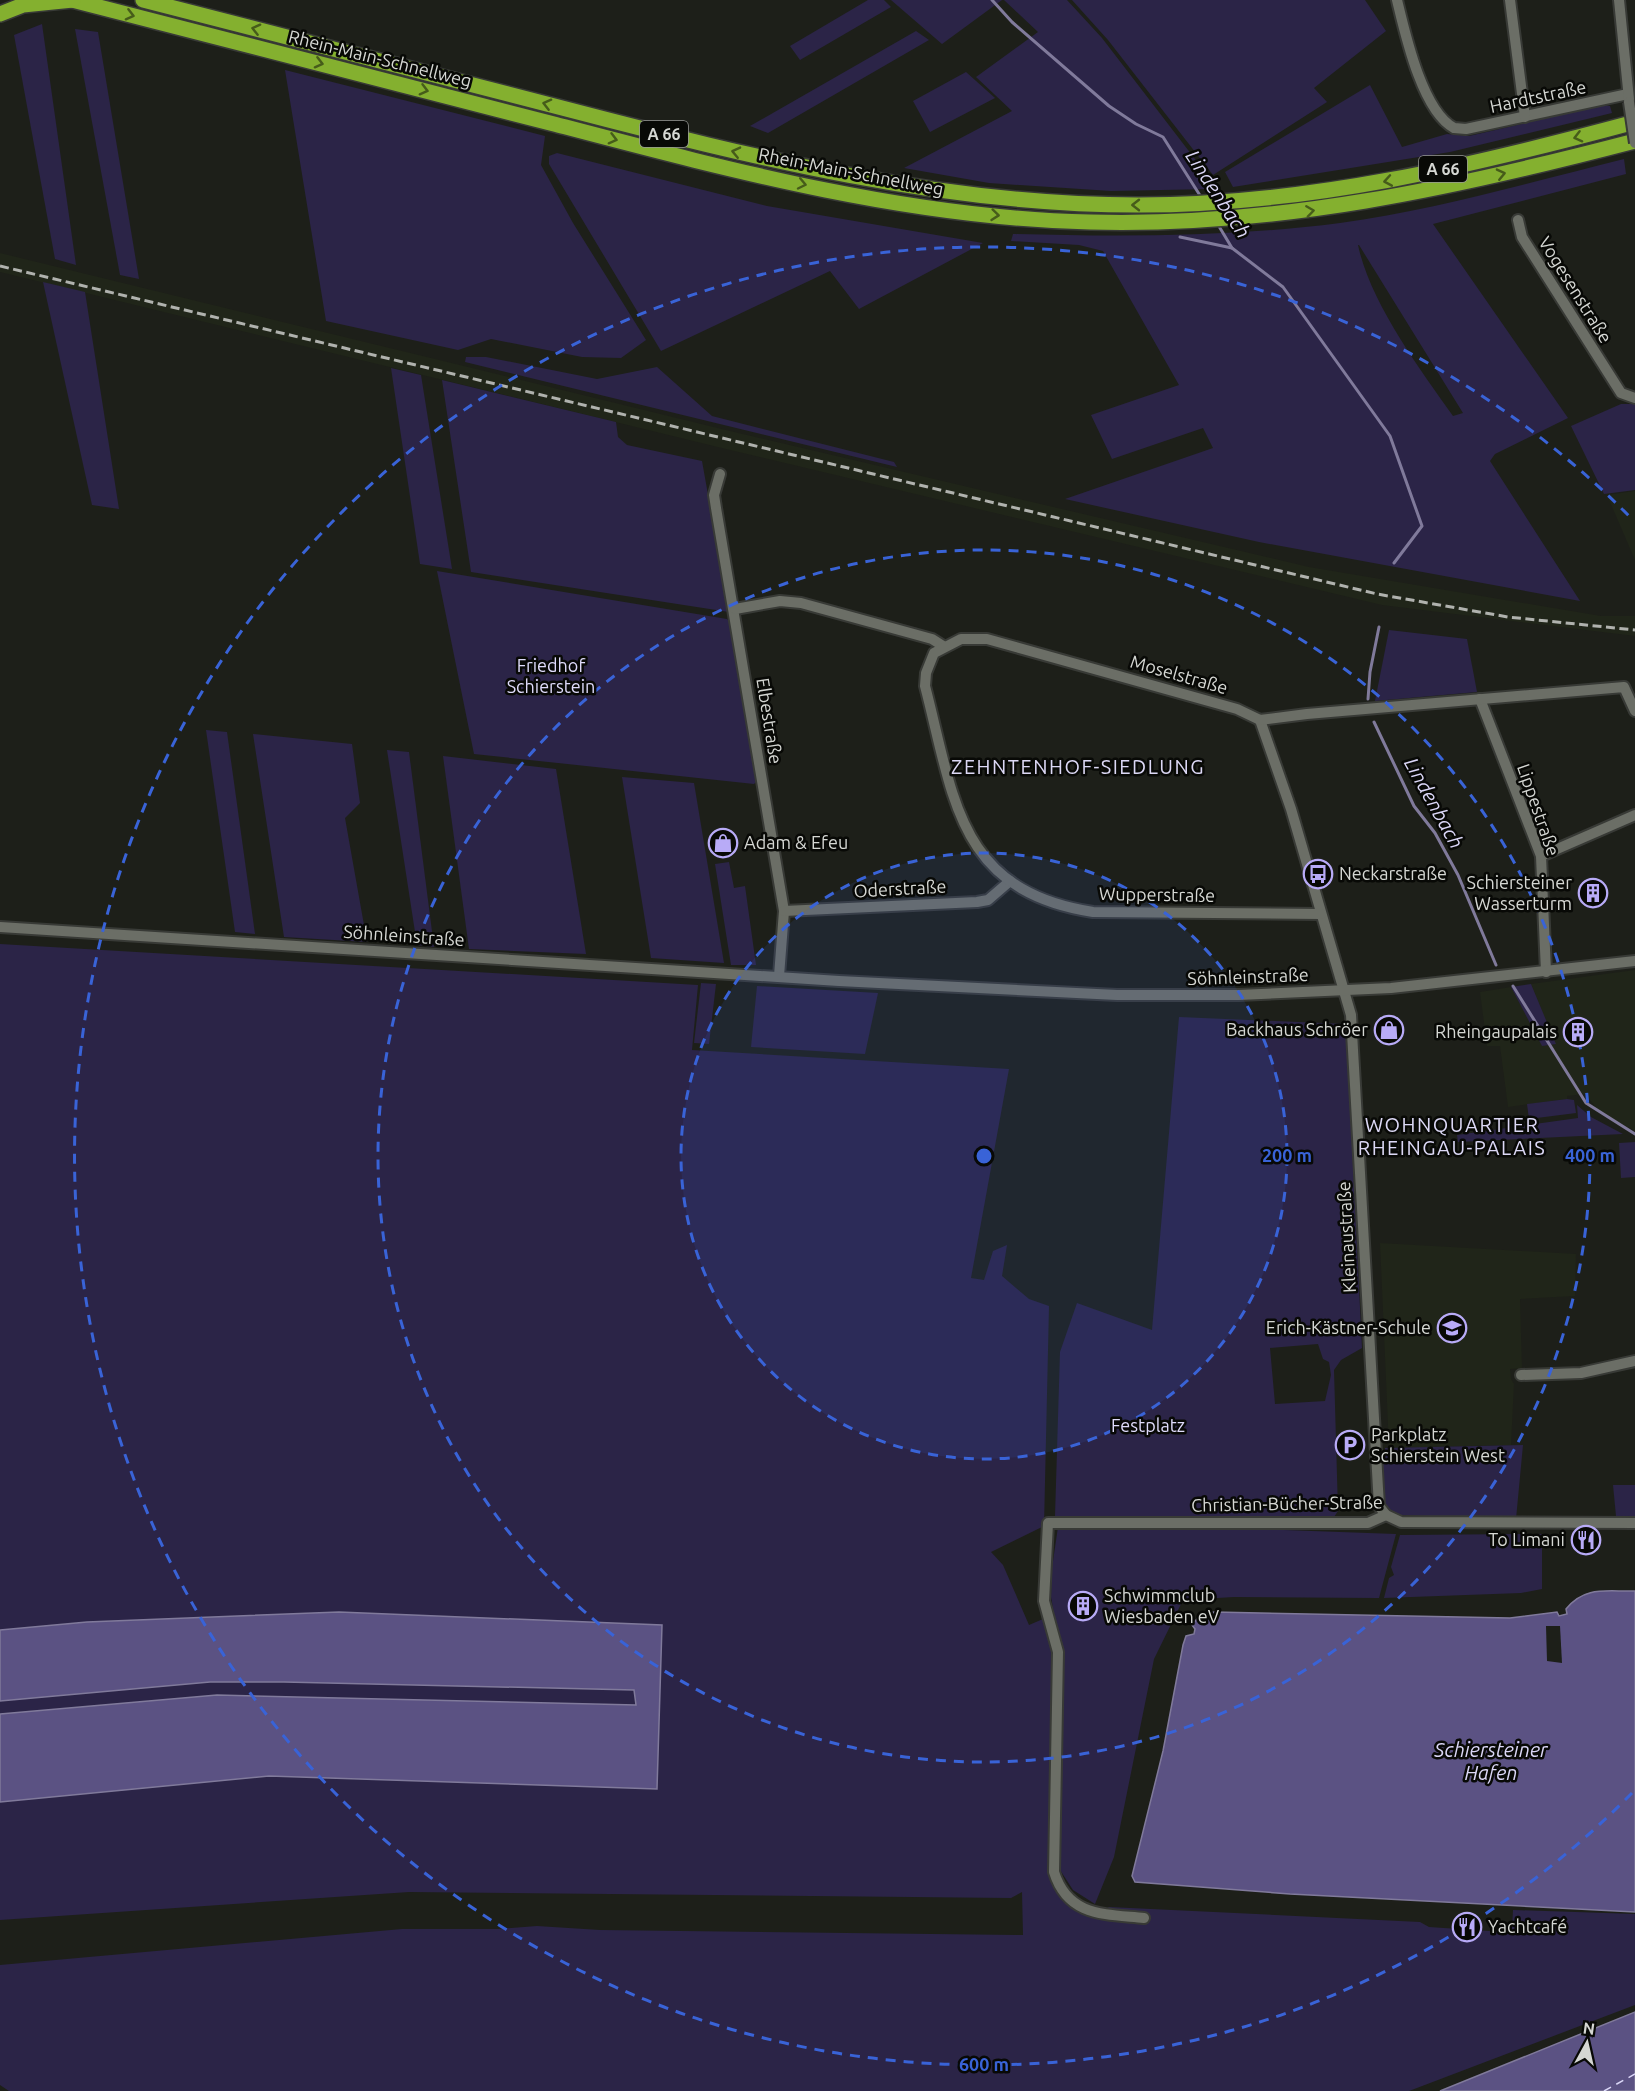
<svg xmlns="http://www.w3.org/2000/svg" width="1635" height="2091" font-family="Ubuntu,sans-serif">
<rect width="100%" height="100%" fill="#1d1f19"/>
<g fill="#202519">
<path d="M0,253L730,431L1309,567L1601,616H1635V636L1382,605L726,449L0,272Z"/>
<path d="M1635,491V560L1607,495Z"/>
<path d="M1635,970V1131L1600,1112L1585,1094L1567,1096V1099L1508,1107L1500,1046H1487L1480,992L1511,987L1543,1045L1555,1043L1531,984Z"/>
<path d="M1380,1243L1576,1254L1575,1296L1520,1299L1522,1368L1510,1369L1511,1379L1514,1384L1511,1445L1389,1448Z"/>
</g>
<g fill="#2b2447" fill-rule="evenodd">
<path d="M868,0H884L891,7L800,60L790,46Z"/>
<path d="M891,0H1002L942,44Z"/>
<path d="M1004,0H1067L1102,38L1198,163L1212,189L1111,191L989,183L904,168L1012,111L976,77L1038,32Z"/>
<path d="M1072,0H1365L1386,31L1314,88L1327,102L1213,175L1108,40Z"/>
<path d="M42,24L76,265L55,259L14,35Z"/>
<path d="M75,29L98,32L139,279L120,275Z"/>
<path d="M916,31L929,40L768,133L750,126Z"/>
<path d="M285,70L545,136L541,165L573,223L646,340L621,358L582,357L491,339L458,350L326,321Z"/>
<path d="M966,72L995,98L930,132L913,101Z"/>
<path d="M1370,85L1402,147L1447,134L1469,136L1604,105L1610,106L1612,113L1450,152L1233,187L1225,172Z"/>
<path d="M557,153L767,206L983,243L859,309L830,271L661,351L549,164V156Z"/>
<path d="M1624,159L1626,174L1433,224L1568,418L1495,454L1490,461L1580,601L1259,542L1065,499L1213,448L1203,428L1112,459L1091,415L1179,385L1103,251L1079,245L1011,241L1013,234C1124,237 1231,237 1340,223C1436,210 1531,182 1624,159ZM1358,245H1359L1463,413L1453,416C1419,368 1370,302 1358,245Z"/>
<path d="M43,282L85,292L119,509L92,505Z"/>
<path d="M466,357H486L597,379L657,367L712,416L894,462L897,467L465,362Z"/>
<path d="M391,368L421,375L452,569L420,564Z"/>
<path d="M442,380L616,422L618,437L627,445L702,461L729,612L471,572Z"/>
<path d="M1621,404H1635V490L1604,494L1571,426Z"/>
<path d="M437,571L727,619L732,624L758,780L754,784L474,754Z"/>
<path d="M1389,630L1467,639L1477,692L1375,701Z"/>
<path d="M206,730L227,732L255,934L235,932Z"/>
<path d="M253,734L352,744L360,803L345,818L367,942L284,937Z"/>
<path d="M387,750L409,752L434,947L417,945Z"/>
<path d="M443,756L556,769L586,954L469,949Z"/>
<path d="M622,777L694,783L724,963L651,958Z"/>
<path d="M729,862L734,888L745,886L756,965H731L715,864Z"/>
<path d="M0,944L698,985L692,1050L1009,1069L971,1278L984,1280L993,1251L1007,1245L1002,1276L1029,1299L1049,1306L1044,1526L991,1552L1003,1565L1029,1625L1043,1619L1053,1657L1056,1887L1097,1915L1109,1907L1420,1922L1429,1927L1504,1932L1512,1928L1513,1910L1635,1914V2005L1409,2091H9L0,2085V1965L402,1929H498L537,1926L600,1930L1023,1935L1022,1892L1011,1898L409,1892L0,1920Z"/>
<path d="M701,983L716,984L709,1044L694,1043Z"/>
<path d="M1531,984L1556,1044L1542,1046L1511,987Z"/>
<path d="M757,986L878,993L865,1054L751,1047Z"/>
<path d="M1179,1017L1346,1024L1362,1348L1341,1360L1334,1370L1338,1511L1334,1517L1055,1516L1060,1352L1077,1303L1152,1330ZM1318,1344L1323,1359L1329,1362L1331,1375L1325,1401L1275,1404L1270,1348Z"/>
<path d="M1567,1099L1574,1100L1576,1113L1529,1119L1527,1104Z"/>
<path d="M1577,1105L1591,1117L1623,1134L1458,1142L1457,1135L1578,1118Z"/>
<path d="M1635,1142V1177L1621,1178L1619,1143Z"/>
<path d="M1523,1445L1516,1519L1400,1515L1390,1511L1383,1501L1379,1455L1385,1454V1448Z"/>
<path d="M1613,1485H1635V1516H1616Z"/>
<path d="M1058,1527L1226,1528L1396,1534L1379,1598L1234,1597L1183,1600L1154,1659L1114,1857L1095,1904L1073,1890L1060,1870L1062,1657L1051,1597L1052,1568Z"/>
<path d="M1542,1534V1589L1521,1593L1384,1598L1389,1578L1394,1575L1391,1567L1400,1535Z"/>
</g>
<g fill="#5b5283" stroke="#807a9b" stroke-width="1.5">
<path d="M1635,1591V1912L1290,1894L1135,1882L1132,1876L1163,1751L1183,1645L1186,1636L1194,1634L1195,1629L1192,1625L1201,1614L1214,1612L1510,1618L1557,1612L1559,1616L1567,1614L1566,1609C1585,1585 1608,1592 1635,1591Z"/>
<path d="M339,1612L662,1625L657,1789L269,1776L0,1802V1714L217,1695L636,1705L634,1690L284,1682H210L0,1701V1630L87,1622Z"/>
<path d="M1635,2012V2091H1440Z"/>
</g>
<path fill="#1d1f19" d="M1546,1626H1560L1562,1663L1547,1661Z"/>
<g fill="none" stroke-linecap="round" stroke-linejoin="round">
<g stroke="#807a9b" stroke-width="3">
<path d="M992,0L1012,22L1109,106L1136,124L1163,137L1201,197"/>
<path d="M1217,223L1232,248L1283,287L1390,436L1422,526L1394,563"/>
<path d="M1180,237L1232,248"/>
<path d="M1368,699L1370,672L1379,627"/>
<path d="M1374,722L1414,806L1435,833L1458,875L1496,965"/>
<path d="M1513,986L1586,1103L1635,1134"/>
</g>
<path stroke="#dbd7f7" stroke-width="1.5" stroke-dasharray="8 6" stroke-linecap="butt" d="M1604,2091L1635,2074"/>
<g stroke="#383a36" stroke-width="14">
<g id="minor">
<path d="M1397,0C1405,33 1422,111 1454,128L1466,129L1628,94"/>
<path d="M1510,0L1525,117"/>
<path d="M1619,0L1629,99"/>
<path d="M1518,220L1522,237L1621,393L1635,398"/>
<path d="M720,474L714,495L716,508L784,911L779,976"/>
<path d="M735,609L780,601L801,603L932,639L943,646"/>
<path d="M1480,699L1541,856L1546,972"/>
<path d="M1260,720L1291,809L1351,1015L1379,1506L1386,1515L1401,1522L1635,1523"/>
<path d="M1541,856L1635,815"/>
<path d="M784,911L977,902L988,900L1010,881"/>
<path d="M1321,914L1093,912C957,891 954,797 925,686L926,673L934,653L961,639H987L1237,709L1260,720L1307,714L1624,687L1635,711"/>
<path d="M0,927L839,981L1117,995H1239L1391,988L1635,961"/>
<path d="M1521,1375L1581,1373L1635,1361"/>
<path d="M1144,1918C1105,1914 1068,1917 1054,1872L1058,1652L1044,1601L1048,1523H1368L1386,1515"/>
</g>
</g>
<g stroke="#383a36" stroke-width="18">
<g id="highway">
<path d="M72,0C233,41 394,82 554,124C729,170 908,218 1090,222C1277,227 1455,188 1635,141"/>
<path d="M143,0C284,36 425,73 566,109C754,158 943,205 1138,205C1308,205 1472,166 1635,122"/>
<path d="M0,14L23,5L73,0"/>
</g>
</g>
<use href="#minor" stroke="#6b6e66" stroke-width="10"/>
<use href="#highway" stroke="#84b02f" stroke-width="15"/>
<path stroke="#b0b2ae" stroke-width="3" stroke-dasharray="9 4.5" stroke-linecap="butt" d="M0,266L1377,594L1508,617L1635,630"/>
<g stroke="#383a36" stroke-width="14" stroke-linecap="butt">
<path id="minor-bridge" d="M1629,102L1635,143"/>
</g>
<use href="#minor-bridge" stroke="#6b6e66" stroke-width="10"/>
</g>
<defs><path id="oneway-chevron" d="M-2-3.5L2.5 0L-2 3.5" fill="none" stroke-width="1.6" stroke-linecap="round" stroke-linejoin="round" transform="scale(1.5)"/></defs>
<g stroke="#465c1a">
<use href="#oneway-chevron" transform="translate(130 15) rotate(14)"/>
<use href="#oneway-chevron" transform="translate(256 29) rotate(-166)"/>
<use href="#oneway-chevron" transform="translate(319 63) rotate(14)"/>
<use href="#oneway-chevron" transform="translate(424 90) rotate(15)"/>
<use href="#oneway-chevron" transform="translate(547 104) rotate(-166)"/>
<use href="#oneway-chevron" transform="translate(1578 137) rotate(166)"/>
<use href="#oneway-chevron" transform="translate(613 139) rotate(15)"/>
<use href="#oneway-chevron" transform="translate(736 152) rotate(-167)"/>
<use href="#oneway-chevron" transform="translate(1501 174) rotate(-13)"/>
<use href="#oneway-chevron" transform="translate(1388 181) rotate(170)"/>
<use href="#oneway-chevron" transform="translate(802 184) rotate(12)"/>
<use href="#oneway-chevron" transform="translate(1136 205) rotate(-180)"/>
<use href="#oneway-chevron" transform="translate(1310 211) rotate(-8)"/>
<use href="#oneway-chevron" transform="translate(995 215) rotate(6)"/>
</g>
<circle cx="984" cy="1156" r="303" fill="#3963d7" fill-opacity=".12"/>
<g fill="none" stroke="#3963d7" stroke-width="3" stroke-dasharray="10 8">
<circle cx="984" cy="1156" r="303"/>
<circle cx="984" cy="1156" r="606"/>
<path d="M1632 1793A909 909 0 1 1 1632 519"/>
</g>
<defs>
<g id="shop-ring" transform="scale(1.5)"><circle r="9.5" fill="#080906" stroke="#b8abf7" stroke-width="1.5"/><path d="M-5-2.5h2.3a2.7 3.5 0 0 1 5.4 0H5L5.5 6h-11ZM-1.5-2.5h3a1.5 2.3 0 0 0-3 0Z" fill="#b8abf7"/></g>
<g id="bus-ring" transform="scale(1.5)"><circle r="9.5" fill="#080906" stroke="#b8abf7" stroke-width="1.5"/><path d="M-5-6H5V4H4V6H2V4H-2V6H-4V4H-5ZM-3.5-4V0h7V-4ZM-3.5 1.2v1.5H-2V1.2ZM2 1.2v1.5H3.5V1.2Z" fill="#b8abf7"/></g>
<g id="building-ring" transform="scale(1.5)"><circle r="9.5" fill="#080906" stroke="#b8abf7" stroke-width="1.5"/><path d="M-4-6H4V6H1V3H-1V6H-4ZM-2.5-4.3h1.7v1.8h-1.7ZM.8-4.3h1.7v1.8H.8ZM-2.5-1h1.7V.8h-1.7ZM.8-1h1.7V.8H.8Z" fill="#b8abf7"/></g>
<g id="school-ring" transform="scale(1.5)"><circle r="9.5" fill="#080906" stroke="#b8abf7" stroke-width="1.5"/><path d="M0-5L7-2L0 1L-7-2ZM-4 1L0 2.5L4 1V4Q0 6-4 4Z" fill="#b8abf7"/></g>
<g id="parking-ring" transform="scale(1.5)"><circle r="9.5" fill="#080906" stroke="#b8abf7" stroke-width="1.5"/><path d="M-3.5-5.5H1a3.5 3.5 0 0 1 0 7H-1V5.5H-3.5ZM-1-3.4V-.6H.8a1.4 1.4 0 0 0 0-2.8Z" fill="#b8abf7"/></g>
<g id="restaurant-ring" transform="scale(1.5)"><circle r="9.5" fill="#080906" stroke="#b8abf7" stroke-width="1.5"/><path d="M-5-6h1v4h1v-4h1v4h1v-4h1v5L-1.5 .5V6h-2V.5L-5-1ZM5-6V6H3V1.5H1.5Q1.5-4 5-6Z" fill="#b8abf7"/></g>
</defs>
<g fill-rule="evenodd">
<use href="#shop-ring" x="723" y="843"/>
<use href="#bus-ring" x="1318" y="874"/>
<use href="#building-ring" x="1593" y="893"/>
<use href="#shop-ring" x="1389" y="1030"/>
<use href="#building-ring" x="1578" y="1032"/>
<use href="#school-ring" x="1452" y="1328"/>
<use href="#parking-ring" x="1350" y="1445"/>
<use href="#restaurant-ring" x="1586" y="1540"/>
<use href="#building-ring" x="1083" y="1606"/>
<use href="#restaurant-ring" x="1467" y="1927"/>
</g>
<g text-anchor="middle" stroke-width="5" stroke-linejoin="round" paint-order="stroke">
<g fill="#080906" stroke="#989996" stroke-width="1.5">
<rect x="640" y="121" width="48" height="26" rx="4.5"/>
<rect x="1419" y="156" width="48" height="26" rx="4.5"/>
</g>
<g font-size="16" font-weight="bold" fill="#d5d7d3">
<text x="664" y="140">A 66</text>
<text x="1443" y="175">A 66</text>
</g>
<g font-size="18" fill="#d5d7d3" stroke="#080906">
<text transform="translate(380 59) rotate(14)" y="6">Rhein-Main-Schnellweg</text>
<text transform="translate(1538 97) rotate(-12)" y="6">Hardtstraße</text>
<text transform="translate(851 172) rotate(11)" y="6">Rhein-Main-Schnellweg</text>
<text transform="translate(1575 290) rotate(58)" y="6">Vogesenstraße</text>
<text transform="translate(1179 675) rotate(16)" y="6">Moselstraße</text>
<text transform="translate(769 721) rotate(81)" y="6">Elbestraße</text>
<text transform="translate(1538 810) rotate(71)" y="6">Lippestraße</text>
<text transform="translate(900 889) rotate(-3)" y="6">Oderstraße</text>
<text transform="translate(1157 895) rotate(1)" y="6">Wupperstraße</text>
<text transform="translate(404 936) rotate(4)" y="6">Söhnleinstraße</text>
<text transform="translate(1248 977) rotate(-2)" y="6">Söhnleinstraße</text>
<text transform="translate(1347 1237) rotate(-93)" y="6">Kleinaustraße</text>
<text transform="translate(1287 1504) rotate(-1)" y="6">Christian-Bücher-Straße</text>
</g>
<g font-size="18" fill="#dfdbfb" stroke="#080906">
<text x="551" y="672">Friedhof<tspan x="551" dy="21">Schierstein</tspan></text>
<text x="1148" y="1432">Festplatz</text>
</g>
<g font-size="18" fill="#d5d7d3" stroke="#080906" text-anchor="start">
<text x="744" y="849">Adam &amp; Efeu</text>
<text x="1339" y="880">Neckarstraße</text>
<text x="1572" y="889" text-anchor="end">Schiersteiner<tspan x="1572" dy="21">Wasserturm</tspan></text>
<text x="1368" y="1036" text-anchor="end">Backhaus Schröer</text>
<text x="1557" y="1038" text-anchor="end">Rheingaupalais</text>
<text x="1431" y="1334" text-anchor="end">Erich-Kästner-Schule</text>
<text x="1371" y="1441">Parkplatz<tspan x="1371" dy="21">Schierstein West</tspan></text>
<text x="1565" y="1546" text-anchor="end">To Limani</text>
<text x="1104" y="1602">Schwimmclub<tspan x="1104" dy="21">Wiesbaden eV</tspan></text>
<text x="1488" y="1933">Yachtcafé</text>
</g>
<g font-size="20" font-style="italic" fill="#dbd7f7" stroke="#080906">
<text transform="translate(1218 194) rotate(57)" y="7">Lindenbach</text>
<text transform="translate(1434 803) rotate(61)" y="7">Lindenbach</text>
<text x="1491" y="1757">Schiersteiner<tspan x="1491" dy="23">Hafen</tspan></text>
</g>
<g font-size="20" letter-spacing="1.5" fill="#dcd8f5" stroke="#080906">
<text x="1078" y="774">ZEHNTENHOF-SIEDLUNG</text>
<text x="1452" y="1132">WOHNQUARTIER<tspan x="1452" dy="23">RHEINGAU-PALAIS</tspan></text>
</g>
</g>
<circle cx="984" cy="1156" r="9" fill="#3963d7" stroke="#080906" stroke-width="3"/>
<g font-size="18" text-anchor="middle" font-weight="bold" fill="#3963d7" stroke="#080906" stroke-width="5" stroke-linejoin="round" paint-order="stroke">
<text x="1287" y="1162">200 m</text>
<text x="1590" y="1162">400 m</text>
<text x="984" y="2071">600 m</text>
</g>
<g transform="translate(1587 2043) rotate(8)" stroke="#080906" stroke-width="4.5" paint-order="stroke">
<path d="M0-4.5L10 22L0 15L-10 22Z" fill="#d5d7d3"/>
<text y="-9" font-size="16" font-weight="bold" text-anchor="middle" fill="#d5d7d3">N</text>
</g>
</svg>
